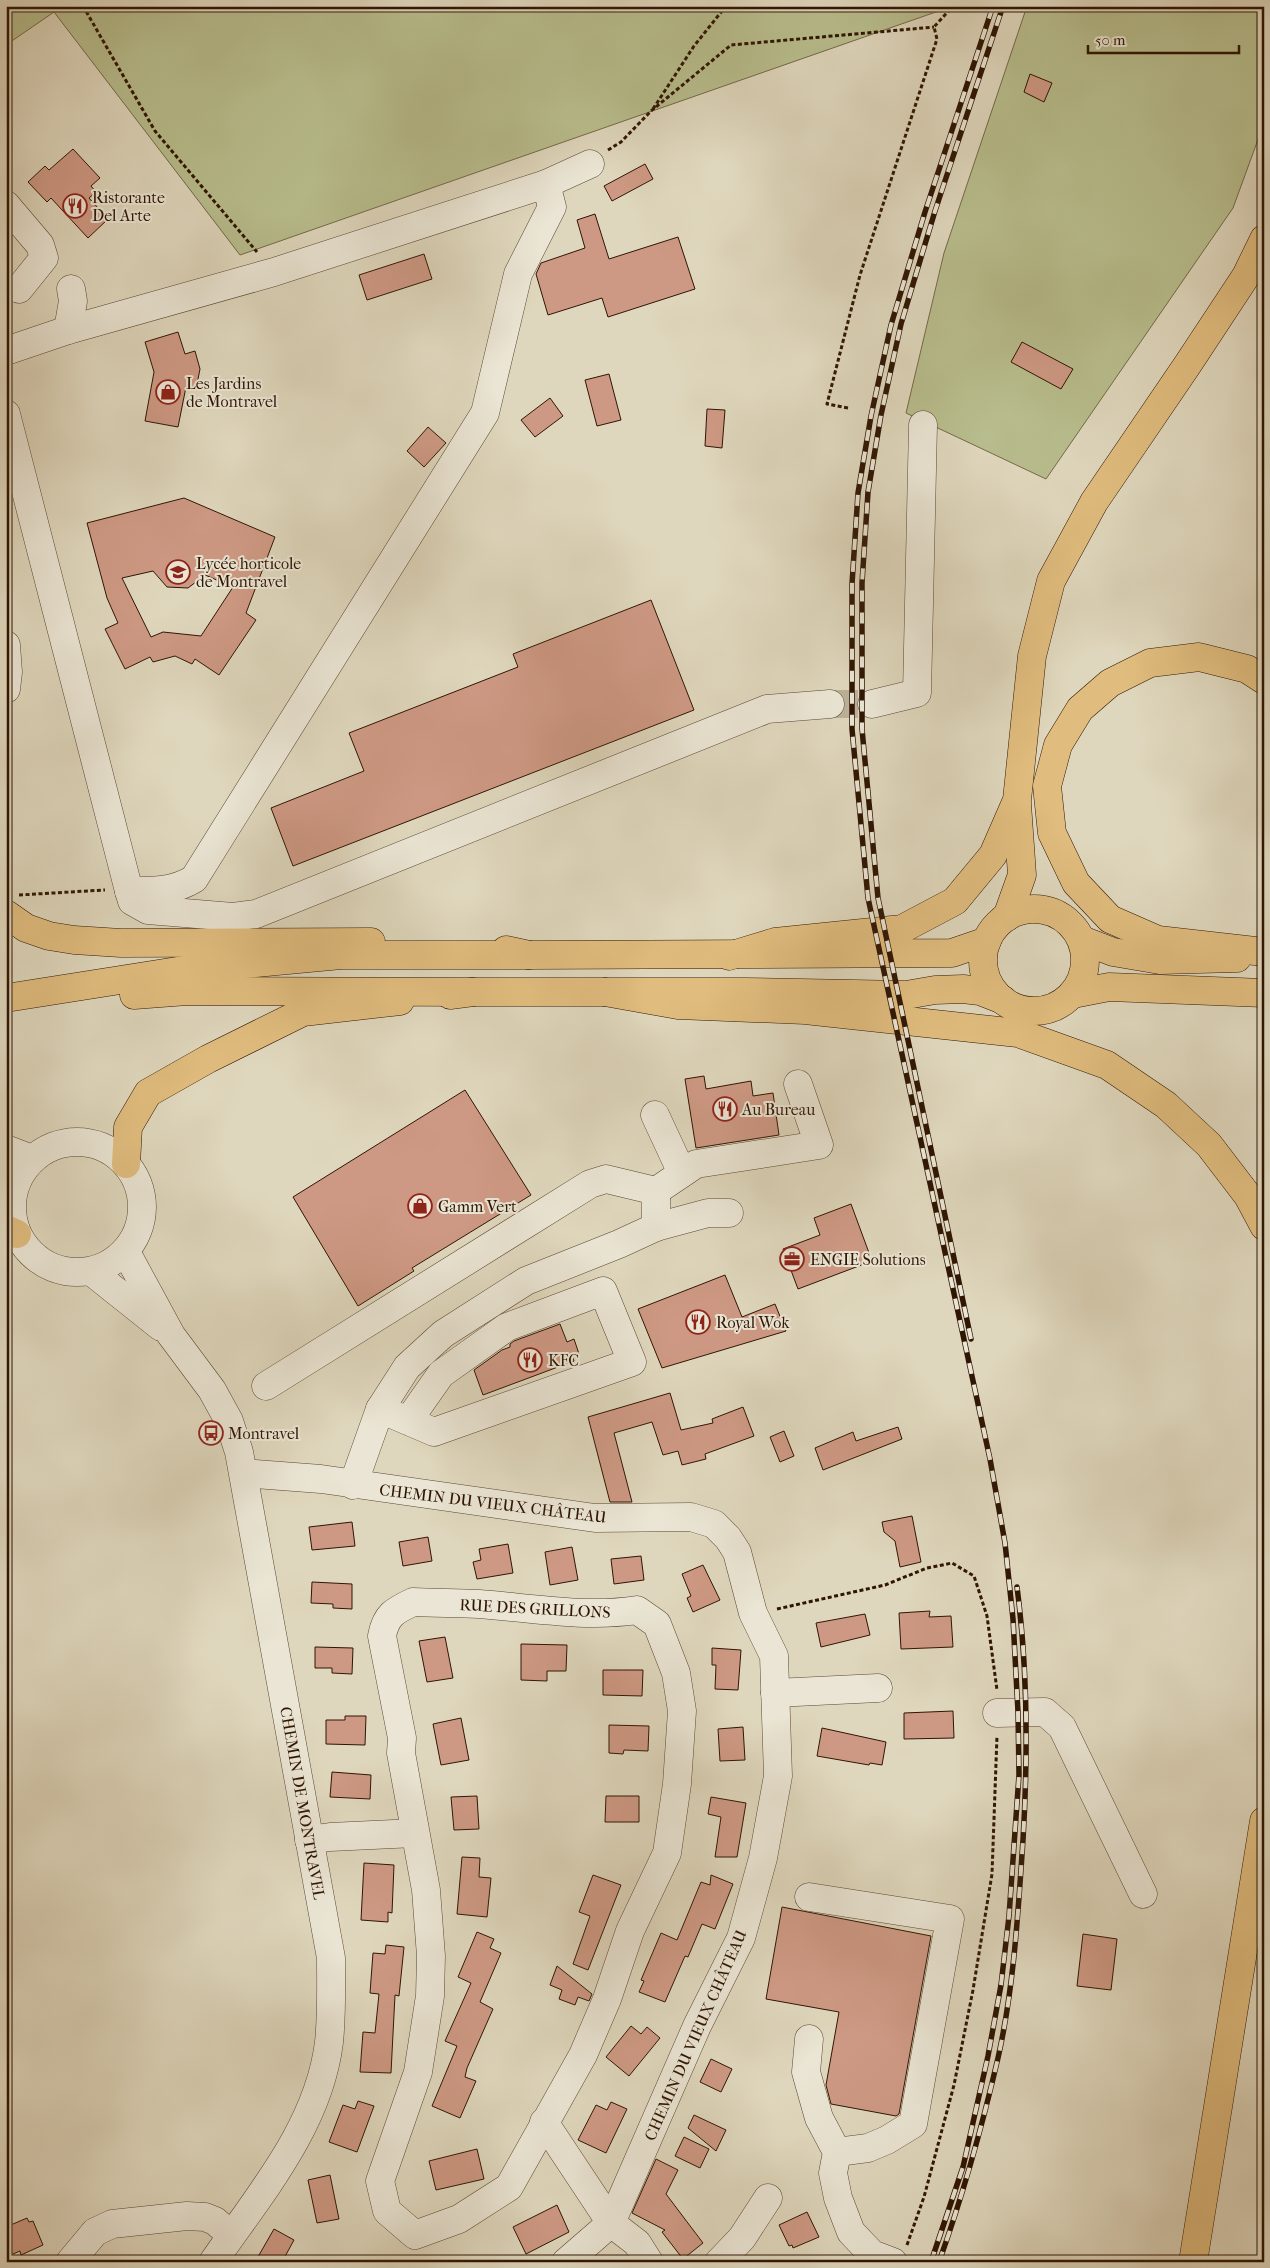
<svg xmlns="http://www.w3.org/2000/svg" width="1270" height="2268" font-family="'IM FELL French Canon',serif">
<rect width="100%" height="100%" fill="#dfd7bd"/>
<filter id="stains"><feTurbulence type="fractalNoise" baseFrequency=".004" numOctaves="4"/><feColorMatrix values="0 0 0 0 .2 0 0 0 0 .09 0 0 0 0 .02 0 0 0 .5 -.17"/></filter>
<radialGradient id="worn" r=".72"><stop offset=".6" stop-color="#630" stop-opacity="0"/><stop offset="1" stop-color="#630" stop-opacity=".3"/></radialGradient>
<g fill="#b8bd8d" stroke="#746948">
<path d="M6,6H953L240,255L54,12L6,45Z"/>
<path d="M1027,6H1264V123L1233,208L1046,479L906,413L944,253Z"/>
</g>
<g fill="#ce9984" stroke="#2f1503" fill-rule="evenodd">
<path d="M1030,74L1052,83L1044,102L1024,92Z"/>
<path d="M73,149L100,178L91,186L96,192L89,198L108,219L88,238L51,198L47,202L28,182L45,166L49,170Z"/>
<path d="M645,164L653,179L612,201L604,186Z"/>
<path d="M595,214L609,259L678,237L695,289L608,317L602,298L548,315L536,274L541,263L585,248L577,220Z"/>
<path d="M424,254L432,279L367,300L359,275Z"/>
<path d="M178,332L185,354L195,351L200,369L196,389L186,387L178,427L145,421L154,372L145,342Z"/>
<path d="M1022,342L1073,369L1061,389L1011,362Z"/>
<path d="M609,374L621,420L597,426L585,380Z"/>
<path d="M550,398L563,416L535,437L521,420Z"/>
<path d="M707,409L725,410L722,448L705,446Z"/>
<path d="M428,427L446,443L424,467L407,451Z"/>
<path d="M184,498L275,537L246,613L256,620L219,675L195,659L192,664L175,656L153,662L150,657L125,669L105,629L118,623L107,598L87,523ZM153,571L167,587L188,588L205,575L233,587L201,636L163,632L151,637L122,578Z"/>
<path d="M651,600L694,710L293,866L271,808L364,771L349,733L518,667L513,654Z"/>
<path d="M704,1076L706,1089L751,1081L753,1096L773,1093L779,1135L696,1148L685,1079Z"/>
<path d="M465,1090L531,1195L412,1268L414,1271L358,1306L293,1197Z"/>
<path d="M851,1204L872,1261L798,1289L783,1249L820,1235L814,1218Z"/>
<path d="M725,1275L742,1317L775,1304L786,1331L662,1368L638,1309Z"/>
<path d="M560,1324L567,1342L574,1339L579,1354L572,1356L574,1361L483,1395L474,1370L502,1350L510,1347V1344L514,1341Z"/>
<path d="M670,1393L681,1430L713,1423L712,1419L743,1407L754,1436L705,1454L706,1459L682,1465L678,1451L663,1455L652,1422L614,1433L632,1502H610L588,1417Z"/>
<path d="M898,1427L902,1439L823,1470L815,1448L853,1432L856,1441Z"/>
<path d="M784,1431L794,1456L780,1462L770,1437Z"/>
<path d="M912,1516L921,1562L900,1567L895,1541L884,1532L882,1522Z"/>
<path d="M352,1522L355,1546L312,1550L309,1527Z"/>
<path d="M428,1537L432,1561L403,1566L399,1542Z"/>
<path d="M508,1544L513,1573L477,1579L473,1562L481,1560L479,1549Z"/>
<path d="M572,1547L578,1580L550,1585L545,1552Z"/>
<path d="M641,1556L644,1580L614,1584L611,1559Z"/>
<path d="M703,1565L720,1600L693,1612L687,1598L691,1596L682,1574Z"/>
<path d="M312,1582L352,1584V1609L333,1608V1604L311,1603Z"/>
<path d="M930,1611L929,1617L951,1616L953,1647L901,1649L899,1613Z"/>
<path d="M865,1614L870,1635L821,1647L816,1623Z"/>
<path d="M445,1637L453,1678L427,1682L419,1641Z"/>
<path d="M521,1644L567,1645L566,1671H547V1681L521,1680Z"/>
<path d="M315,1647L353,1648L352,1674L332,1673V1668H315Z"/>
<path d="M712,1648L741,1650L738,1690L715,1689L716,1665H712Z"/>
<path d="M603,1670H643L642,1696L603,1695Z"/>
<path d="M953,1711L954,1738L904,1739V1713Z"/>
<path d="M345,1716H366L365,1745L326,1744V1720H345Z"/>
<path d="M461,1718L469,1760L441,1765L433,1724Z"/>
<path d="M609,1725L649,1726L648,1751L624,1750L623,1754L609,1753Z"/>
<path d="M743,1727L745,1760L720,1761L718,1729Z"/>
<path d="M822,1728L886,1742L882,1765L870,1763L869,1765L817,1756Z"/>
<path d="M332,1772L371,1775L370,1799L330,1797Z"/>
<path d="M477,1796L479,1829L454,1830L451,1797Z"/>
<path d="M606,1796H639V1822H605Z"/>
<path d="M711,1797L746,1803L737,1857H715L721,1817L708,1814Z"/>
<path d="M462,1857L480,1858L479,1877L491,1878L487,1917L457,1914Z"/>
<path d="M364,1863L394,1865L392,1913L388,1912V1922L361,1920Z"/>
<path d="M593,1875L621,1885L588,1970L573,1964L590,1916L579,1912Z"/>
<path d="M711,1875L733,1884L715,1929L702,1924L688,1957L685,1956L665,2002L639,1992L644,1981L641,1980L661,1933L677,1940L701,1882L710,1885Z"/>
<path d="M782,1907L931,1936L899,2114L896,2116L831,2104L826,2085L839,2012L766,1999Z"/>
<path d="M477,1932L494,1939L490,1948L501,1953L480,2002L493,2009L467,2068L465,2077L476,2081L460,2118L432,2106L457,2046L445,2041L471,1983L458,1977Z"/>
<path d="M1083,1934L1117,1939L1111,1990L1077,1986Z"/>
<path d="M386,1945L404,1947L399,1996L395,1995L391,2073L360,2072L363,2032L375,2033L379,1994L370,1993L373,1953L385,1954Z"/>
<path d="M557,1966L592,1994L589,2001L578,1997L575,2005L559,1999L562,1990L550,1985Z"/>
<path d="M631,2026L641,2034L647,2027L660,2038L629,2076L606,2057Z"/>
<path d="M711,2059L732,2069L721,2092L700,2082Z"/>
<path d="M358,2101L374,2106L357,2152L329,2142L343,2105L355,2109Z"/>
<path d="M611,2102L627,2109L606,2153L578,2140L596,2105L607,2110Z"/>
<path d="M694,2115L726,2130L716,2151L688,2128Z"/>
<path d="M684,2137L709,2149L700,2168L675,2156Z"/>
<path d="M477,2149L484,2179L436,2190L429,2161Z"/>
<path d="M656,2159L678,2170L666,2194L703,2243L683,2259L662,2232L665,2230L632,2213Z"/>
<path d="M330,2175L339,2219L317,2223L308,2180Z"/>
<path d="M557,2205L569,2232L526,2254L513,2227Z"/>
<path d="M807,2212L819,2237L793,2248L792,2245L789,2246L779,2225Z"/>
<path d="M27,2218L29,2222L33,2221L43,2245L21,2255L20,2251L6,2257V2227Z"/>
<path d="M274,2229L294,2240L282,2262H255Z"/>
</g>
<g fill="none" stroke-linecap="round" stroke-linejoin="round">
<path stroke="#bcb098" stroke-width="28" stroke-dasharray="28 14" stroke-linecap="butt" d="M830,704H872"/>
<g stroke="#5b4632" stroke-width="29">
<g id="minor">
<path d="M6,205L40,245L44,258L19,289"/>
<path d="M68,330L73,301L71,289"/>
<path d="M6,351L68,330L274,272L546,184L590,164"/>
<path d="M6,414L129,891L132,901L148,910L233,917L256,914L767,709L830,704"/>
<path d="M6,645L8,672L6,689"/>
<path d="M872,704L917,693L923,425"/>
<path d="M129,891C153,891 172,892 194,879L485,413L518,274L552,207L546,184"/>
<path d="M655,1115L682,1173"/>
<circle cx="77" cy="1207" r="65"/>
<path d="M6,1149L32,1159"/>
<path d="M656,1191L696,1164L819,1145L798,1084"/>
<path d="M656,1227L708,1213H729"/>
<path d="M126,1252L171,1335L212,1390L229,1421L239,1452L331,1958C331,1986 332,2014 329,2042C319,2126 259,2195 213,2262"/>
<path d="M92,1272L161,1327"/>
<path d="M266,1386L590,1184L606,1179L656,1191V1227L619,1244L526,1281L443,1334L407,1367L380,1409L353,1485"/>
<path d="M380,1409L434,1432L632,1362L603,1291L507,1327L441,1374L408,1421"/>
<path d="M245,1476L255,1474L321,1479L595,1518L691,1517L714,1524L728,1538L737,1552L753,1613L774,1656L778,1776L763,1858L741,1938L697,2026L611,2223L566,2262"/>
<path d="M413,1602C435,1603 457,1603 479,1604C531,1608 585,1618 637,1610L657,1624L676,1673L682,1711L677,1784L667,1853L630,1931L607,1999L583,2055L509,2187L459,2219L415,2235L387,2211L380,2181L418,2072L430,1996L431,1956L426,1890L401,1753L402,1738L382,1636C386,1615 394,1611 413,1602Z"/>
<path d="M775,1693L878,1688"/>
<path d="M997,1713L1045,1712L1062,1727L1143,1894"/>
<path d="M309,1840L330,1837L415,1833"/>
<path d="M809,1897L950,1919L913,2124L887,2140L868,2148L837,2152"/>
<path d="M809,2039L806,2072L819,2118L837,2152L833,2173L838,2198L851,2232L872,2254L893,2262"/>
<path d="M544,2122L611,2223L637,2243L649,2262"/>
<path d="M70,2262L95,2232L112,2224L187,2216L205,2217L215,2221L231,2235"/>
<path d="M719,2262L742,2238L768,2198"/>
</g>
</g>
<g stroke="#2f1503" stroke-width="29">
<g id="major">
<circle cx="1034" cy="960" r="51"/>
<path d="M6,914L26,928L49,936L74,940L121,943L371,942"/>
<path d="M1082,940L1113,952L1160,960L1237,958"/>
<path d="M506,950L529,955L952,953L987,941"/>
<path d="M1073,994L1109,987L1264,993"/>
<path d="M450,995L473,992H745L906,995L935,990L963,989L980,991L1003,1000"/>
<path d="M126,1164L128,1127L148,1093L208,1059L303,1012L400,1001"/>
</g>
</g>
<g stroke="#2f1503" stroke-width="29">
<g id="highway">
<path d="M1264,680L1247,669L1199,657L1150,663L1110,683L1080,709L1058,745L1047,786L1052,833L1076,883L1110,919L1158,940L1264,952"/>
<path d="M1007,917L1022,875L1017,804"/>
<path d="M729,956L775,942L902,929L955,901L993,855L1017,800L1032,656L1051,581L1094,502L1188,364L1246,276L1264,239"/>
<path d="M605,992L678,1005L805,1010L1018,1033L1107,1065L1166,1105L1209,1145L1248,1196L1264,1226"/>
<path d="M134,995L187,991L473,992"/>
<path d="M6,998L190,969L341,955H529"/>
<path d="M6,1229L17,1234"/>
<path d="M1193,2262L1264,1821"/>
</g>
</g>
<g stroke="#2f1503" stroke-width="3" stroke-dasharray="4 2.5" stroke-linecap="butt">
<path d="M83,6L155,131L257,252"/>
<path d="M653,109L694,46L726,6"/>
<path d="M608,150L621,142L651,111L731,45L934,27"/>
<path d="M848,408L827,404L860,275L937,39L934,27L953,6"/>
<path d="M19,895L105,890"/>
<path d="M777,1609L885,1585L927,1568L952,1563L974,1576L987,1616L997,1690"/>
<path d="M907,2245L924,2197L954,2085L973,1990L992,1874L997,1736"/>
</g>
<use href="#minor" stroke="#eae5d4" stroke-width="28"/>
<use href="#major" stroke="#e0bc7e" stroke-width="28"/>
<use href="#highway" stroke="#e0bc7e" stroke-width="28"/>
<g stroke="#2f1503" stroke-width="5.5">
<g id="rail">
<path d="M971,1339L878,898L862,729V583L868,492L881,415L901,324L935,211L1003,6"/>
<path d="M931,2262L963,2167L988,2056L1001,1985L1009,1916L1019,1775L1018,1712L1013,1619L1005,1543L990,1459L868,898L852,729V584L858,493L871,416L891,325L925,212L993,6"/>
<path d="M939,2262C963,2195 982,2127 998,2058C1014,1987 1018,1913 1023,1840C1028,1756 1028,1671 1017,1587"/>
</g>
</g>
<use href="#rail" stroke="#eae5d4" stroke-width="4" stroke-dasharray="11" stroke-linecap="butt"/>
</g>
<defs>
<g id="restaurant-ring" transform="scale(1.25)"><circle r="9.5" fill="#eae5d4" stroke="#8f2418" stroke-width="1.5"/><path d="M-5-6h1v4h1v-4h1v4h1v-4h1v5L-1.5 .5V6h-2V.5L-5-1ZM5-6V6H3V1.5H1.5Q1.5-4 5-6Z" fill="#8f2418"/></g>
<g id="shop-ring" transform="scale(1.25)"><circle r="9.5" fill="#eae5d4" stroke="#8f2418" stroke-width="1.5"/><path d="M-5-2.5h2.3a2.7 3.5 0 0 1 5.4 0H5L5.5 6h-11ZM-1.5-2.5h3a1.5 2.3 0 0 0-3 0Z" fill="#8f2418"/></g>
<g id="school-ring" transform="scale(1.25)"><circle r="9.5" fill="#eae5d4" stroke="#8f2418" stroke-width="1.5"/><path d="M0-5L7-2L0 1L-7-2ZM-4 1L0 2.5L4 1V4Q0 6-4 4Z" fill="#8f2418"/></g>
<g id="office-ring" transform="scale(1.25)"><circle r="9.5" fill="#eae5d4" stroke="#8f2418" stroke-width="1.5"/><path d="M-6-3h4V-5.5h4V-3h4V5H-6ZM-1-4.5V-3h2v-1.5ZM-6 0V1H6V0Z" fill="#8f2418"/></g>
<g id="bus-ring" transform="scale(1.25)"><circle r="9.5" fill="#eae5d4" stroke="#8f2418" stroke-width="1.5"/><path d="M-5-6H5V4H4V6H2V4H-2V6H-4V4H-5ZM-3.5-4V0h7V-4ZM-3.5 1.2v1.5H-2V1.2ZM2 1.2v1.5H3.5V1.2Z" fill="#8f2418"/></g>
</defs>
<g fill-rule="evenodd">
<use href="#restaurant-ring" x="75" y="206"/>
<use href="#shop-ring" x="168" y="392"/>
<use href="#school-ring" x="178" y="572"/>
<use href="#restaurant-ring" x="725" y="1109"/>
<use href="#shop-ring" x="420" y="1206"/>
<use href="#office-ring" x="792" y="1259"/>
<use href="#restaurant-ring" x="698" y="1322"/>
<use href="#restaurant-ring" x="530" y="1360"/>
<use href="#bus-ring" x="211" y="1433"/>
</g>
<g text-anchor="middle" stroke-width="4" stroke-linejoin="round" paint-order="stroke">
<g font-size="16" fill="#2f1503" stroke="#eae5d4" text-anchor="start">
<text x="92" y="203">Ristorante<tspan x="92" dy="18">Del Arte</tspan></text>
<text x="186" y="389">Les Jardins<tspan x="186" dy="18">de Montravel</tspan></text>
<text x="196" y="569">Lycée horticole<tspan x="196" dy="18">de Montravel</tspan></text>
<text x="742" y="1115">Au Bureau</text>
<text x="438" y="1212">Gamm Vert</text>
<text x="810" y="1265">ENGIE Solutions</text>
<text x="716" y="1328">Royal Wok</text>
<text x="548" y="1366">KFC</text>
<text x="228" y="1439">Montravel</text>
</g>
<g font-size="16" fill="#2f1503" stroke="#eae5d4">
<text transform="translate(493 1503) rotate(7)" y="6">CHEMIN DU VIEUX CHÂTEAU</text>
<text transform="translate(535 1608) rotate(3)" y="6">RUE DES GRILLONS</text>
<text transform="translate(303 1803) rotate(80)" y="6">CHEMIN DE MONTRAVEL</text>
<text transform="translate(695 2035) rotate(-66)" y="6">CHEMIN DU VIEUX CHÂTEAU</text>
</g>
</g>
<rect width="1270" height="2268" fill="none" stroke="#dfd7bd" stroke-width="25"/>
<rect x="8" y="8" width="1255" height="2253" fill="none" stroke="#2f1503" stroke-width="2.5"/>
<rect x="12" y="12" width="1245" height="2243" fill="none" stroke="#2f1503"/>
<path d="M1088 45v8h151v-8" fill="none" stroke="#2f1503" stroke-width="2.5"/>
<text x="1095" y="45" font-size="15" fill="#2f1503" stroke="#eae5d4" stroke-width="4" paint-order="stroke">50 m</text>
<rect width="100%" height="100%" filter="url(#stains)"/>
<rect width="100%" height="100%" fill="url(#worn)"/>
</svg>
